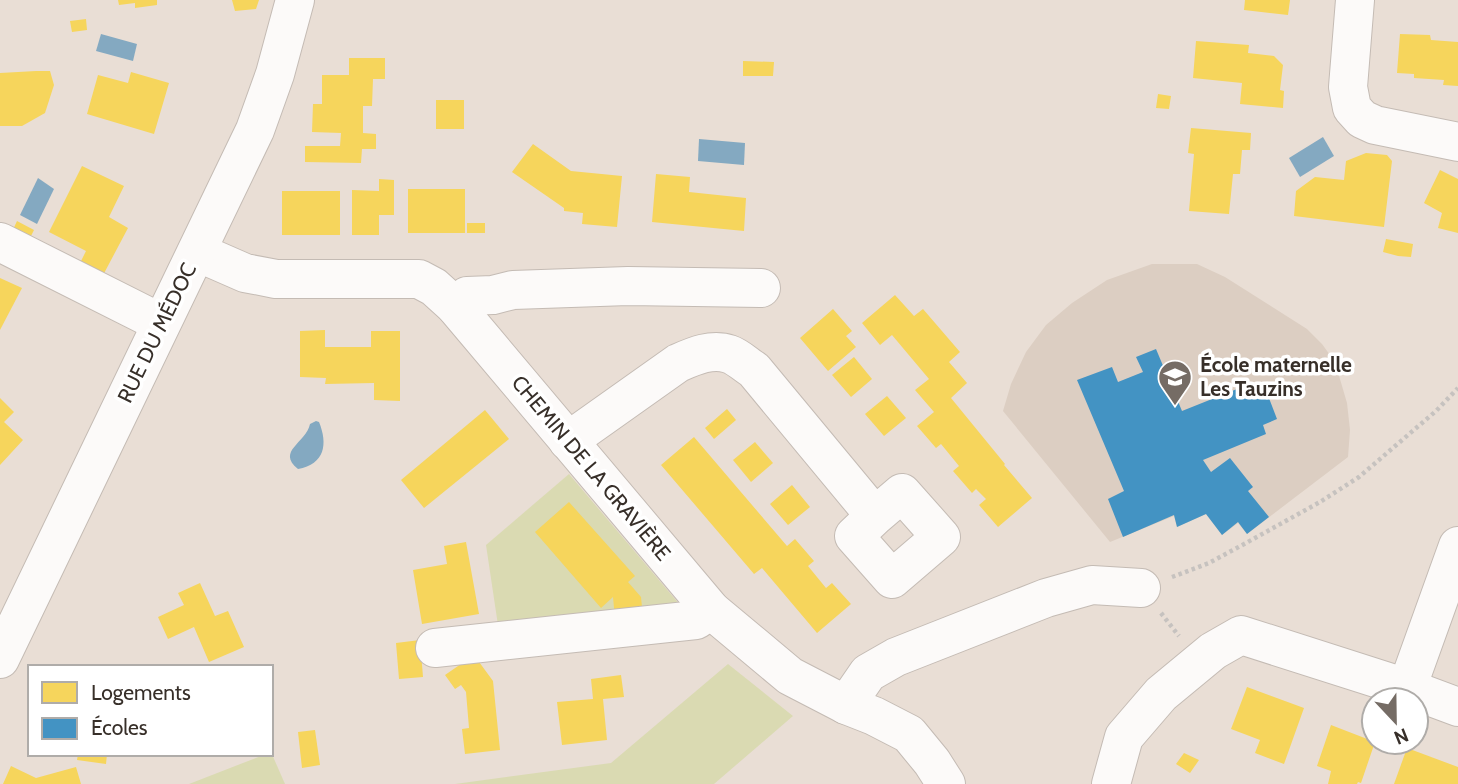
<svg xmlns="http://www.w3.org/2000/svg" width="1458" height="784" font-family="Cabin,sans-serif">
<rect width="100%" height="100%" fill="#e9ded5"/>
<path fill="#dccec2" d="M1152,264H1197L1225,277L1307,329L1322,344L1335,362L1347,403L1350,430L1348,457L1247,534L1238,523L1222,535L1206,514L1177,527L1174,516L1110,542L1003,411L1011,384L1026,352L1046,325L1072,303L1107,280Z"/>
<g fill="#dadab2">
<path d="M569,474L686,612L499,632L486,545Z"/>
<path d="M728,664L793,716L714,784H455L611,763Z"/>
<path d="M271,752L285,784H189L266,754H271Z"/>
</g>
<g fill="#84a9c1">
<path d="M101,34L137,44L133,61L96,51Z"/>
<path d="M1323,137L1334,156L1300,177L1289,158Z"/>
<path d="M699,139L745,143L744,165L698,161Z"/>
<path d="M38,178L54,189L37,224L20,215Z"/>
<path d="M316,421L319,422C328,444 325,464 298,469C276,451 306,443 310,424Z"/>
</g>
<g fill="#f6d55c">
<path d="M118,0H157V5L135,8V3L119,5Z"/>
<path d="M232,0H259L256,9L235,11Z"/>
<path d="M1245,0H1290L1288,15L1244,10Z"/>
<path d="M86,19L87,30L72,32L70,21Z"/>
<path d="M1400,34L1430,35L1431,40L1458,42V86L1443,85L1444,80L1414,78V74L1397,73Z"/>
<path d="M1196,41L1249,45L1248,53L1274,56L1283,65L1280,90L1284,91L1283,108L1240,104L1242,83L1193,78Z"/>
<path d="M349,58H385V79H373L372,106H363V133L376,134V149H362L361,163L305,162V146H340L341,133L312,132L313,104H322V75H349Z"/>
<path d="M743,61L774,62L773,76H743Z"/>
<path d="M36,71H50L54,85L45,113L22,126H0V73Z"/>
<path d="M131,72L169,83L154,134L87,114L98,75L128,83Z"/>
<path d="M1158,94L1171,96L1169,109L1156,108Z"/>
<rect x="436" y="100" width="28" height="29"/>
<path d="M1191,128L1251,133L1250,150H1242L1240,174H1233L1229,214L1189,211L1194,154L1188,153Z"/>
<path d="M533,144L571,171L622,176L617,227L582,224L583,213L564,211V208L512,172Z"/>
<path d="M1366,153L1387,155L1392,161L1384,227L1294,216L1296,191L1315,177L1344,180L1346,161Z"/>
<path d="M82,166L124,186L109,217L128,228L101,279L78,267L86,251L49,232Z"/>
<path d="M1440,170L1458,179V233L1438,228L1442,213L1424,203Z"/>
<path d="M656,174L690,177L689,192L746,198L744,231L652,222Z"/>
<path d="M379,179L394,180V215H379V235H352V190L379,191Z"/>
<rect x="408" y="189" width="57" height="44"/>
<rect x="282" y="191" width="58" height="44"/>
<path d="M17,221L34,230L28,242L11,234Z"/>
<rect x="467" y="223" width="18" height="10"/>
<path d="M1386,239L1413,244L1411,257L1398,256L1383,252Z"/>
<path d="M0,278L22,288L0,330Z"/>
<path d="M895,295L914,316L923,309L960,352L949,362L967,383L951,398L1005,464L1004,465L1032,498L998,527L979,505L986,499L976,489L972,493L953,471L959,466L941,444L936,448L917,426L934,412L915,390L929,379L892,335L880,345L862,323Z"/>
<path d="M833,309L852,331L846,336L856,347L828,371L800,338Z"/>
<path d="M325,330V347H371V331H400V401L374,400V383L325,384L326,378L300,377V331Z"/>
<path d="M854,357L872,379L851,397L832,375Z"/>
<path d="M887,396L906,418L884,436L865,414Z"/>
<path d="M0,398L14,412L4,422L23,440L0,465Z"/>
<path d="M727,409L736,420L714,439L705,428Z"/>
<path d="M485,410L509,439L424,508L401,480Z"/>
<path d="M694,437L787,546L795,539L814,561L808,566L826,588L832,583L851,604L817,633L762,568L754,574L661,465Z"/>
<path d="M755,442L773,463L751,482L733,460Z"/>
<path d="M792,485L810,507L788,525L770,504Z"/>
<path d="M569,502L635,576L628,582L641,597L643,617L615,619L613,597L601,608L535,532Z"/>
<path d="M466,542L479,614L422,624L413,570L447,564L444,546Z"/>
<path d="M200,583L215,616L228,611L244,647L209,662L194,627L168,639L158,617L184,605L178,593Z"/>
<path d="M420,640L423,677L399,679L396,643Z"/>
<path d="M474,655L493,681L500,750L465,754L462,729L469,728L466,692L461,685L455,689L445,675Z"/>
<path d="M621,675L624,697L603,699L607,740L562,745L557,702L593,699L591,679Z"/>
<path d="M1247,687L1304,708L1284,764L1255,753L1260,740L1231,729Z"/>
<path d="M1331,725L1375,742L1361,783L1358,782L1357,784H1328L1331,771L1317,766Z"/>
<path d="M315,730L320,765L302,768L298,732Z"/>
<path d="M1407,748L1458,767V784H1394Z"/>
<path d="M1184,753L1199,760L1190,773L1176,764Z"/>
<path d="M78,754H107L106,764L77,760Z"/>
<path d="M11,766L36,778L76,767L81,784H3Z"/>
</g>
<path fill="#4393c3" d="M1156,349L1182,411L1247,385L1249,390L1264,385L1277,419L1263,425L1266,434L1203,460L1211,472L1230,458L1253,487L1248,491L1269,517L1247,534L1238,522L1222,535L1206,514L1177,527L1174,515L1123,537L1108,499L1124,491L1077,380L1112,367L1118,382L1143,372L1136,357Z"/>
<g fill="none" stroke-linecap="round" stroke-linejoin="round">
<g stroke="#c4bbb4" stroke-width="40">
<g id="minor">
<path d="M1355,0L1348,87L1352,108L1362,119L1375,125L1458,142"/>
<path d="M0,242L161,323"/>
<path d="M197,252L245,273L276,279H419L434,287L455,306L711,610L790,676L846,705L874,716L909,734L932,762L946,784"/>
<path d="M455,306L467,296L493,295L513,290L628,286L761,288"/>
<path d="M568,441L678,363C694,356 712,348 729,354C738,357 746,365 754,370L875,516L854,536L892,579L941,537L902,493L875,516"/>
<path d="M435,648L696,620L711,610"/>
<path d="M0,659L255,130L275,74L295,0"/>
<path d="M1407,688L1458,546"/>
<path d="M846,705L868,673L896,657L1046,598L1092,585L1141,588"/>
<path d="M1111,784L1124,737L1161,694L1213,651L1241,635L1407,688L1458,707"/>
</g>
</g>
<g stroke="#c6c2bf" stroke-width="4.5" stroke-dasharray="3.5 3.5" stroke-linecap="butt">
<path d="M1172,577L1209,563L1246,543L1320,502L1359,477L1436,411L1458,388"/>
<path d="M1161,613L1179,636"/>
</g>
<use href="#minor" stroke="#fcfaf9" stroke-width="38"/>
</g>
<defs>
<g id="school-pin" transform="scale(1.75)"><path d="M0 17L-7.5 6A9.5 9.5 0 1 1 7.5 6Z" fill="#756c65" stroke="#fff"/><path d="M0-5L7-2L0 1L-7-2ZM-4 1L0 2.5L4 1V4Q0 6-4 4Z" fill="#fff"/></g>
</defs>
<g fill-rule="evenodd">
<use href="#school-pin" x="1175" y="377"/>
</g>
<g text-anchor="middle" stroke-width="7" stroke-linejoin="round" paint-order="stroke">
<g font-size="21" fill="#372f29" stroke="#fff">
<text transform="translate(157 333) rotate(-64)" y="7">RUE DU MÉDOC</text>
<text transform="translate(591 468) rotate(50)" y="7">CHEMIN DE LA GRAVIÈRE</text>
</g>
<g font-size="21" font-weight="bold" fill="#372f29" stroke="#fff" text-anchor="start">
<text x="1200" y="372">École maternelle<tspan x="1200" dy="24">Les Tauzins</tspan></text>
</g>
</g>
<rect x="28" y="665" width="245" height="91" fill="#ffffff" stroke="#afaca9" stroke-width="2"/>
<rect x="42" y="682" width="35" height="21" fill="#f6d55c" stroke="#afaca9" stroke-width="2"/>
<text x="91" y="700" font-size="21" fill="#372f29">Logements</text>
<rect x="42" y="718" width="35" height="21" fill="#4393c3" stroke="#afaca9" stroke-width="2"/>
<text x="91" y="735" font-size="21" fill="#372f29">Écoles</text>
<g transform="translate(1395 721) rotate(158)"><circle r="33" fill="#ffffff" stroke="#afaca9" stroke-width="2"/>
<path d="M0-5L12 26L0 18L-12 26Z" fill="#756c65"/>
<text y="-10" font-size="19" font-weight="bold" text-anchor="middle" fill="#372f29">N</text>
</g>
</svg>
